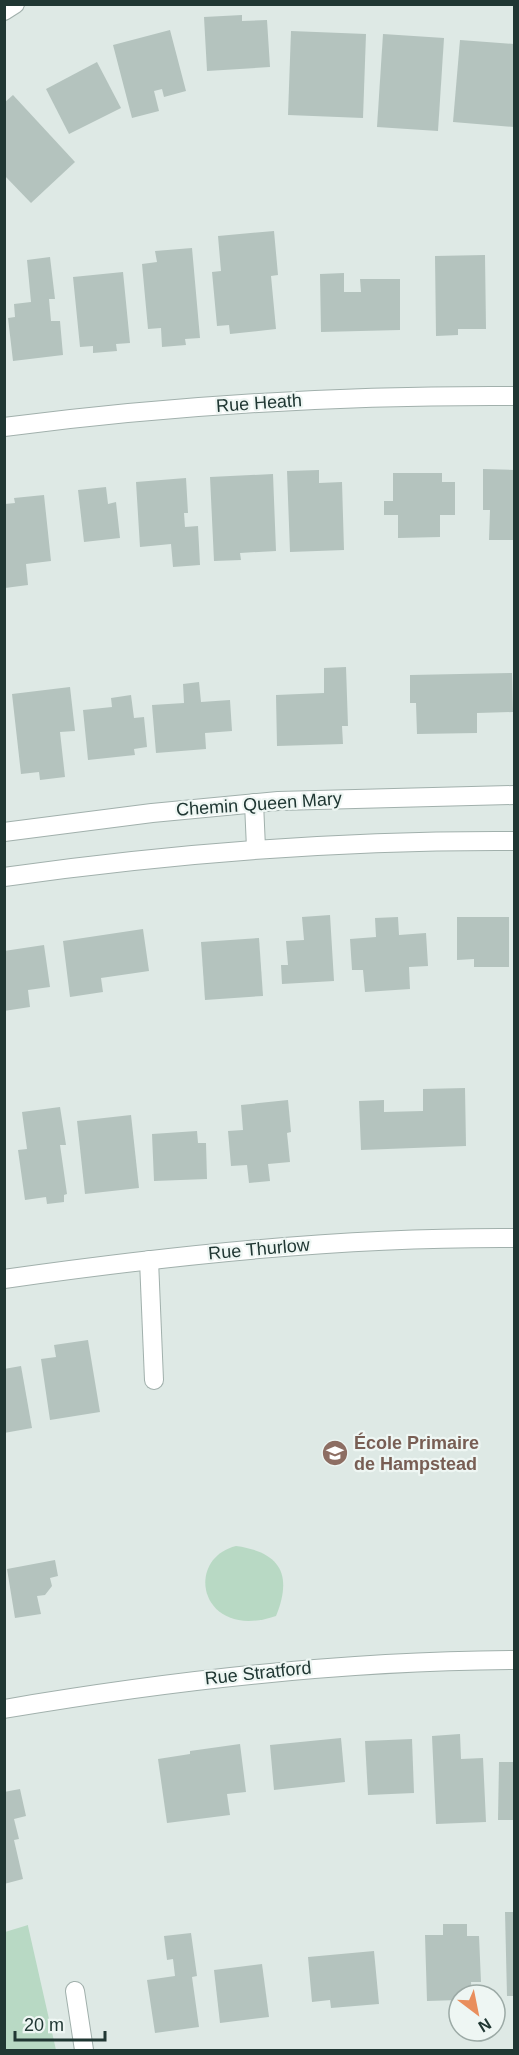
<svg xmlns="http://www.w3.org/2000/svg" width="519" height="2055" font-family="Helvetica,sans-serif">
<rect width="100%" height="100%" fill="#dee9e5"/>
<g fill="#b8d9c4">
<path d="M236,1546C280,1552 293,1574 276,1616C200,1642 183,1559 236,1546Z"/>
<path d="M28,1925V1926L56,2050H5V1932Z"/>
</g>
<g fill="#b4c3be">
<path d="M242,15V21L267,20L270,67L207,71L204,17Z"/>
<path d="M170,30L186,91L164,97L162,89L154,91L159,111L132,118L113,45Z"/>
<path d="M291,31L366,34L363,118L288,115Z"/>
<path d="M383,34L444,38L438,131L377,127Z"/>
<path d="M460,40L514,44V127L453,122Z"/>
<path d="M97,62L121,108L69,134L46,89Z"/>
<path d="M13,95L75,162L31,203L4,175V103Z"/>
<path d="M274,231L278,275L271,276L276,329L230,334L229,325L217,326L212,272L221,271L218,236Z"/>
<path d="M192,248L200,338L185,339L186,345L162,347L161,328L148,329L142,264L157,262L155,251Z"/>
<path d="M485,255L486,329H458V335L436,336L435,256Z"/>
<path d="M50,257L55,299H49L51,321H60L63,355L13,361L8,318L15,317L14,304L31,302L27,260Z"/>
<path d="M123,272L130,343L116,344L117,351L93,353V346L80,347L73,277Z"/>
<path d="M344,273V292H361L360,279H400V330L321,332L320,274Z"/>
<path d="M483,469L514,470V540H489L490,510H483Z"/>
<path d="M319,470V483L342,482L344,550L290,552L287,471Z"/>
<path d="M393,473H442V482H455V515H440V537L398,538V515H384V501H393Z"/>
<path d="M273,474L276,551L240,553L241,560L214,561L210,477Z"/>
<path d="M186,478L188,513H184L185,527L198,526L200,565L173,567L171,544L140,547L136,482Z"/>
<path d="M106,487L108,504L116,502L120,538L84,542L78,490Z"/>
<path d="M44,495L51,561L26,564L28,585L5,588V504L15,503L14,498Z"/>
<path d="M346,667L348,726H342L343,744L277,746L276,695L324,693V668Z"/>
<path d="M512,673L513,712L477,713V733L417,734L416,703H410V675Z"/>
<path d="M199,682L201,702L230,700L232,731L205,733L206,749L156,753L152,705L184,703L183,684Z"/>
<path d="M70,687L75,731L60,732L65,777L40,780L39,772L21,774L12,694Z"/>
<path d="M131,695L134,718L144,717L147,747L134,749L135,755L88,760L83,710L112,707L111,698Z"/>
<path d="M330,915L334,981L282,984L281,965H288L286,941L304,940L302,917Z"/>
<path d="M398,917L399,935L426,933L428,966L409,967L410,989L365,992L363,970H352L350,939L376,937L375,918Z"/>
<path d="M457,917H509V967H474V959L457,960Z"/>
<path d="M143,929L149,971L101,978L103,992L70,997L63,941Z"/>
<path d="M259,938L263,996L205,1000L201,942Z"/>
<path d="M44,945L50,987L28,990L30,1007L4,1011V951Z"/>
<path d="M465,1088L466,1146L361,1150L359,1101L384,1100V1112L423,1111V1089Z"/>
<path d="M288,1100L291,1132L287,1133L290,1162L268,1164L270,1181L249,1183L247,1165L231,1166L228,1131L243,1130L241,1105Z"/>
<path d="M60,1107L66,1145H60L67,1194L64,1195V1202L47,1204L46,1197L25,1200L18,1150L27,1149L22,1112Z"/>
<path d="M131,1115L139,1188L85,1194L77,1121Z"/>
<path d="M197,1131L198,1143H206L207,1179L154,1181L152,1134Z"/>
<path d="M88,1340L100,1412L50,1420L41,1359L56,1357L54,1345Z"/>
<path d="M21,1366L32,1428L4,1433V1369Z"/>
<path d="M55,1560L58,1576L50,1578L52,1586L45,1595L37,1596L41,1614L15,1618L7,1569Z"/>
<path d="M460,1734L461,1759L483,1758L486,1822L436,1824L432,1736Z"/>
<path d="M341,1738L345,1782L274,1790L270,1745Z"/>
<path d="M412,1739L414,1793L368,1795L365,1741Z"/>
<path d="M240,1744L246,1792L227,1794L230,1815L167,1823L158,1759L190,1754V1751Z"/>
<path d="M499,1762H514V1820H498Z"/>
<path d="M20,1789L26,1816L14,1819L19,1839L14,1840L23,1879L4,1884V1792Z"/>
<path d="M505,1912H514V1996H507Z"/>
<path d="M443,1924H467V1936H479L481,1982H471L472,1995H459V2000L427,2001L425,1935H443Z"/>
<path d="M191,1933L197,1976L192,1977L199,2027L155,2033L147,1980L175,1976L173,1959L167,1960L164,1936Z"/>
<path d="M374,1951L379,2004L331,2008L330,2000L312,2002L308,1957Z"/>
<path d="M262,1964L269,2017L220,2023L214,1970Z"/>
</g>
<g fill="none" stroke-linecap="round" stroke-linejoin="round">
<g stroke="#a1b0ac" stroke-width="20">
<g id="minor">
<path d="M4,11L15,4"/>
<path d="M4,427C174,405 344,395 514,396"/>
<path d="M254,803L256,848"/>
<path d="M4,832L152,813L278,801L514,795"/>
<path d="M4,877C174,853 343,840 514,841"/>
<path d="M149,1260L154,1380"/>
<path d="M4,1279C174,1255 343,1237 514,1238"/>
<path d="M4,1709C174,1680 343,1661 514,1660"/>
<path d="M75,1991L84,2050"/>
</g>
</g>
<use href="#minor" stroke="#fff" stroke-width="18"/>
</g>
<defs>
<g id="school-disc" transform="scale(1.35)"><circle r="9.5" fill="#8d6e63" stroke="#eef6f3"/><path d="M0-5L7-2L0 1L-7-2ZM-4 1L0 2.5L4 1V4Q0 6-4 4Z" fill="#fff"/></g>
</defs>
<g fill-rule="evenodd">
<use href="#school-disc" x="335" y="1453"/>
</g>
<g text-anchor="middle" stroke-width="4.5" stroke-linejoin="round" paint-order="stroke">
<g font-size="18" fill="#203733" stroke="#eef6f3">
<text transform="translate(259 403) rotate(-4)" y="6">Rue Heath</text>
<text transform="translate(259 804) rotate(-4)" y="6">Chemin Queen Mary</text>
<text transform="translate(259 1249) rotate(-5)" y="6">Rue Thurlow</text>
<text transform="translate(258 1673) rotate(-6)" y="6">Rue Stratford</text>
</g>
<g font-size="18" font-weight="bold" fill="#785e54" stroke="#eef6f3" text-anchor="start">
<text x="354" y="1449">École Primaire<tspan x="354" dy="21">de Hampstead</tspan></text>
</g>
</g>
<rect width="519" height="2055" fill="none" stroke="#203733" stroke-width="12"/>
<g transform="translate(477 2013) rotate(148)"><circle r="28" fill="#eef6f3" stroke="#9caaa6" stroke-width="1.5"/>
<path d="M0-4.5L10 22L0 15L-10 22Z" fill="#e98e5c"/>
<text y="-9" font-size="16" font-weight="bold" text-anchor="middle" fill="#203733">N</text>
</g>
<path d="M15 2031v9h90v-9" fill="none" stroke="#203733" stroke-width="3"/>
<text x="24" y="2031" font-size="18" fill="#203733" stroke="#eef6f3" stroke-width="4.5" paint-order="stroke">20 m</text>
</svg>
